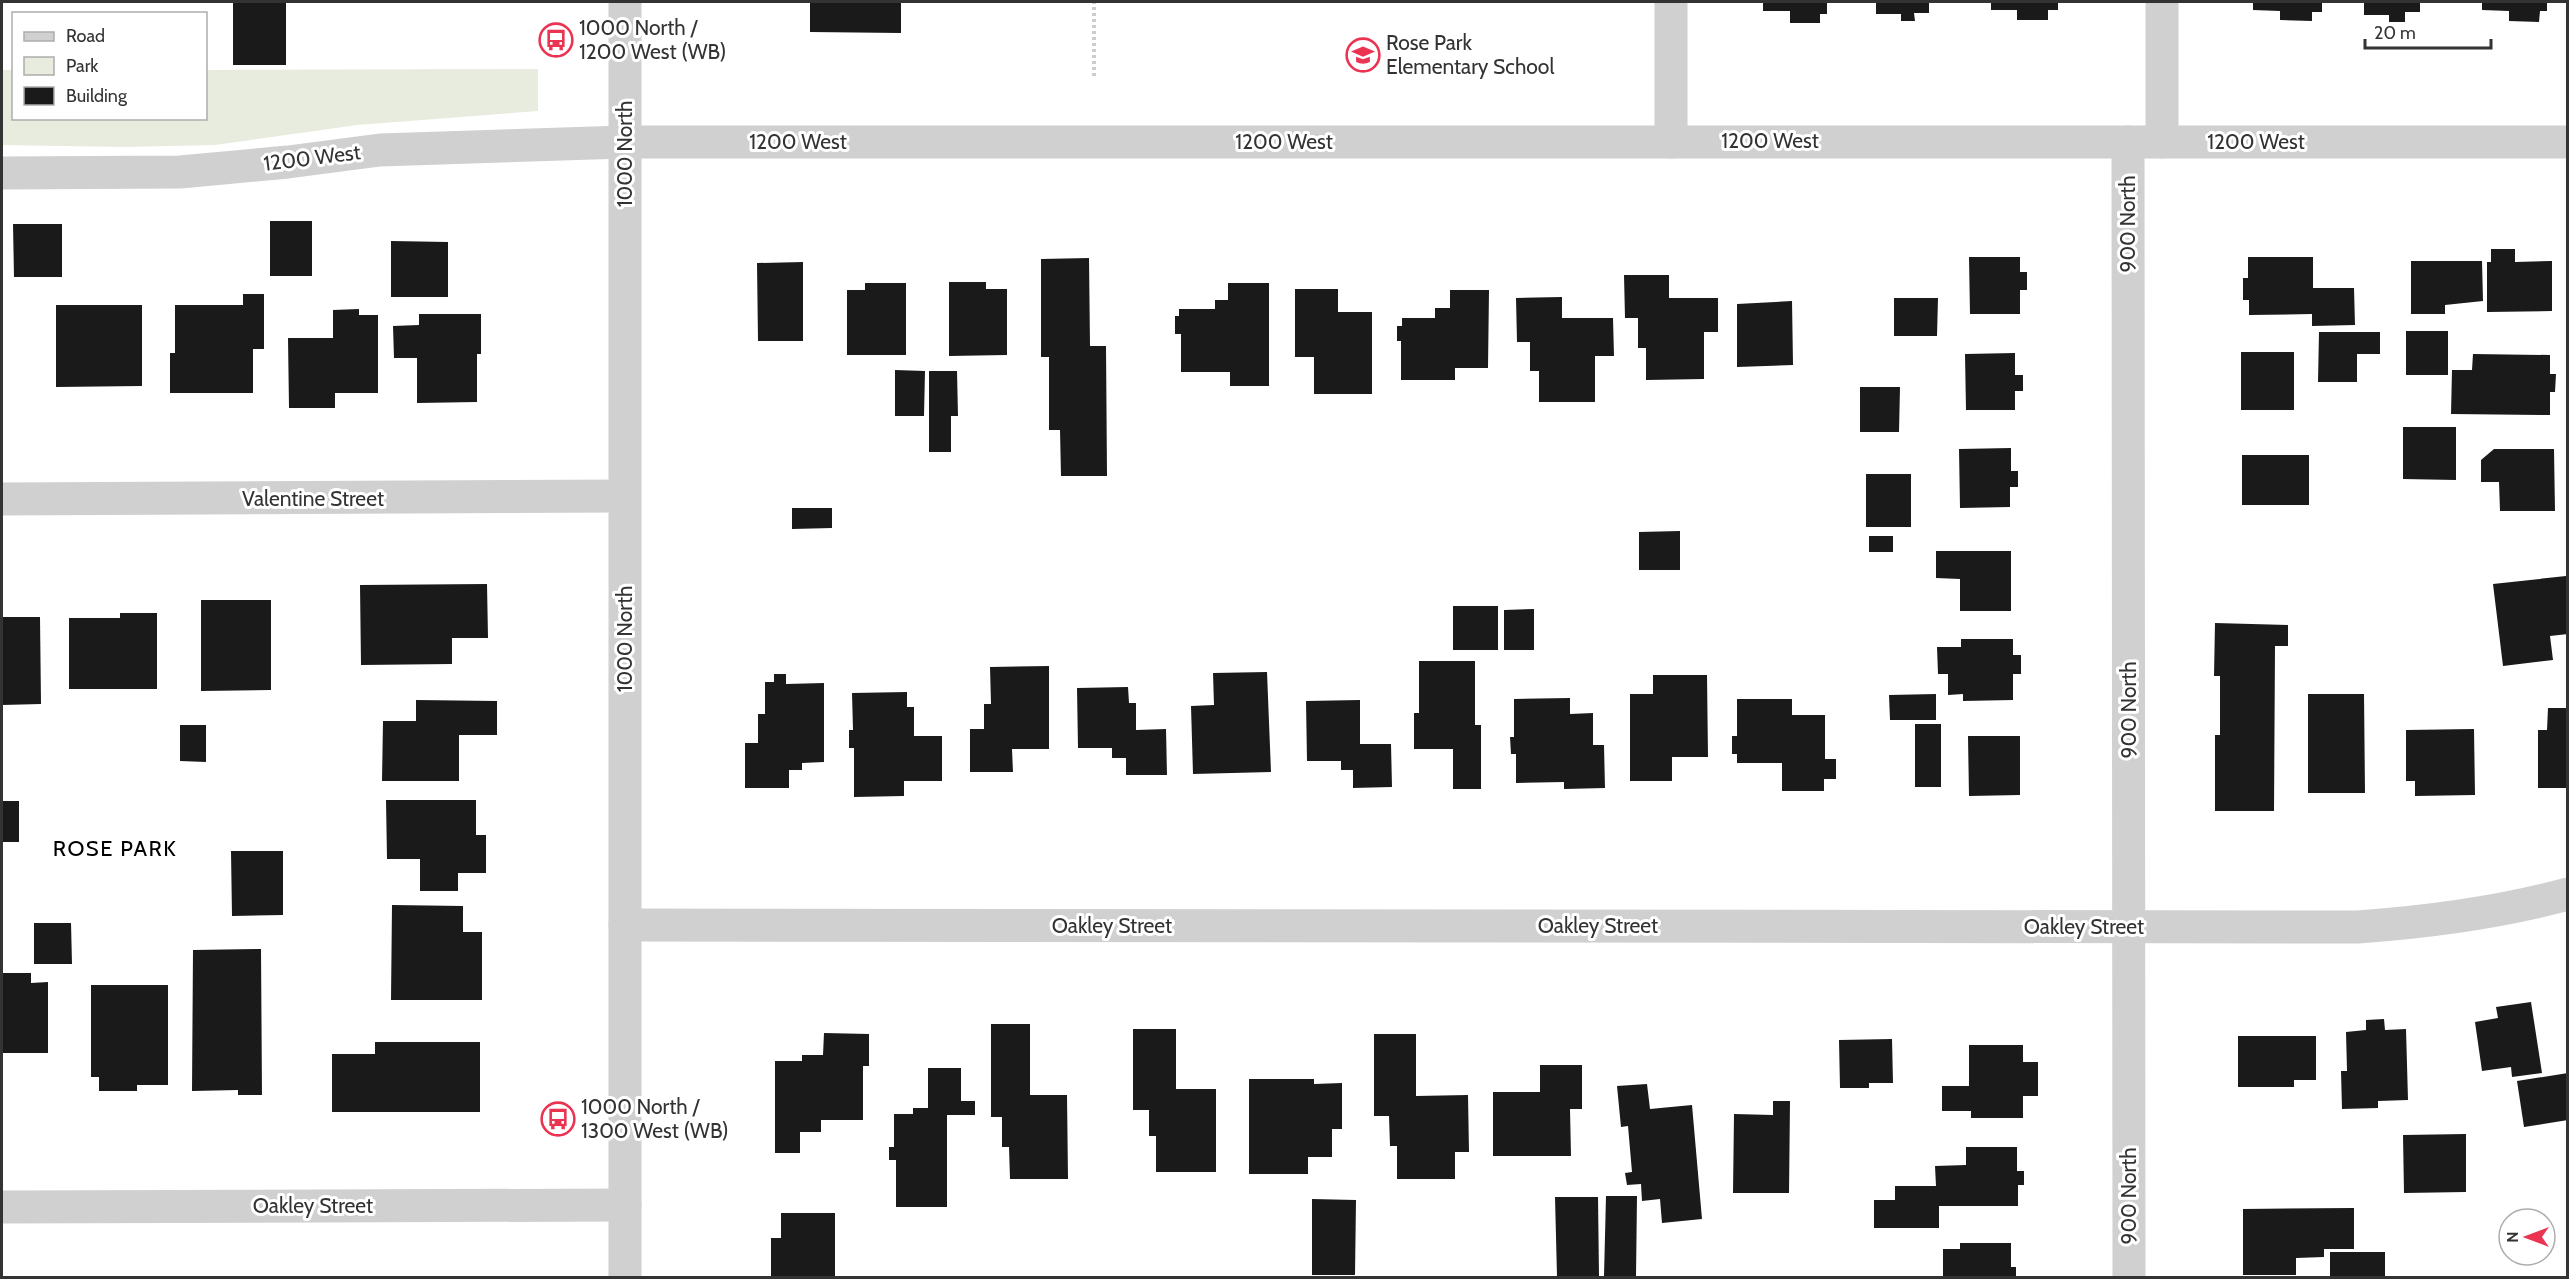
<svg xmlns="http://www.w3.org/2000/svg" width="2569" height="1279" font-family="Cabin,sans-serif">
<rect width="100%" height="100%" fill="#fff"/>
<path fill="#e7ecde" d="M538,69V111L357,125L215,145L125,147L2,145V70H13L14,118H206V70Z"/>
<g fill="#1a1a1a">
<rect x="233" y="2" width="53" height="63"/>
<path d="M810,2H901V33L810,32Z"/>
<path d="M1763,2H1827V14H1820V23H1790V11H1763Z"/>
<path d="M1876,2H1929V13H1914L1915,21H1901V14H1876Z"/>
<path d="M1991,2H2058V10H2048V20H2017V10H1991Z"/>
<path d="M2253,2H2322V12H2312V21L2280,20V11L2253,10Z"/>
<path d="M2364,2H2420V12H2405V22H2389V15H2364Z"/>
<path d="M2482,2H2547V11H2540L2539,22L2509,21V11L2482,10Z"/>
<rect x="270" y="221" width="42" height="55"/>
<path d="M13,224H62V277H14Z"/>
<path d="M391,241L448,242V297H391Z"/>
<path d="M2491,249H2515V262L2552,261V311L2487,312V262H2491Z"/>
<path d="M1969,257H2020V272H2027V290H2020V314H1970Z"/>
<path d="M2248,257H2313V288H2354L2355,325L2312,326V314L2249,315V300H2243V278H2248Z"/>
<path d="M1089,258L1090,346H1106L1107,476H1061L1060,430H1049V357H1041V259Z"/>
<path d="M2411,261H2482L2483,301L2445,305V314H2411Z"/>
<path d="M803,262V341H758L757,263Z"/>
<path d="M1624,275H1669V298H1718V332H1704V379L1646,380V348H1638V318H1625Z"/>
<path d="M949,282H986V289H1007V355L949,356Z"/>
<path d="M865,283H906V355H847V290H865Z"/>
<path d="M1228,283H1269V386H1230V372H1181V334H1175V316H1179V309H1215V300H1228Z"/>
<path d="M1295,289H1338V312H1372V394H1314V357H1295Z"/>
<path d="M1450,290H1489L1488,368H1455V380H1401V341H1397V326H1402V318H1435V308H1450Z"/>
<path d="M243,294H264V349H253V393H170V353H175V305H243Z"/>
<path d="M1562,297V318H1613L1614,356H1595V402H1539V371H1530V342H1517L1516,298Z"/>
<path d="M1894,298H1938L1937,336H1894Z"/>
<path d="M1792,301L1793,365L1737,367V304Z"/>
<path d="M56,305H142V386L56,387Z"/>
<path d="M359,309V315H378V393H335V408H289L288,338H333V310Z"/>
<path d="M419,314H481V354H477V402L417,403V358H394L393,326L419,325Z"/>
<rect x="2406" y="331" width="42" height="44"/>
<path d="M2319,332H2380V354H2357V382H2318Z"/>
<rect x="2241" y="352" width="53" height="58"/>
<path d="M2015,353V375H2023V391H2015V410H1966L1965,354Z"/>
<path d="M2473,354L2550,355V374H2556L2555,392H2550V415L2451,414L2452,370H2472Z"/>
<path d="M895,370L925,371L924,416H895Z"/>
<path d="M929,371H957L958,416H951V452H929Z"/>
<path d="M1860,387H1900L1899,432H1860Z"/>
<path d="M2403,427H2456V480L2403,479Z"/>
<path d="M2011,448V471H2018V487H2010V507L1960,508L1959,449Z"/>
<path d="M2494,449H2554L2555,511H2500L2499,482H2481V460Z"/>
<rect x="2242" y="455" width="67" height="50"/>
<rect x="1866" y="474" width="45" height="53"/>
<path d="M792,508H832V528L792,529Z"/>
<path d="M1680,531V570H1639V532Z"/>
<rect x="1869" y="536" width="24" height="16"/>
<path d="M1936,551H2011V611H1960V579L1936,578Z"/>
<path d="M2566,576L2568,634L2550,636L2553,660L2503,666L2493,584Z"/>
<path d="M487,584L488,638H452V664L361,665L360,585Z"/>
<path d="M201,600H271V690L201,691Z"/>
<rect x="1453" y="606" width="45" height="44"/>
<path d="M1534,609V650H1504V610Z"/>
<path d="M120,613H157V689H69V618H120Z"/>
<path d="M2,617H40L41,704L2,705Z"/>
<path d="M2215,623L2288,625V646H2275L2274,811H2215V735H2220V676H2214Z"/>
<path d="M1961,639H2013V655H2021V674H2013V700L1963,701V694L1948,695V674H1938L1937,647H1961Z"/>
<path d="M1419,661H1475V725H1481V789H1453V749H1414V713H1419Z"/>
<path d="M1049,666V749H1012L1013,772H970V729H984V704H991L990,667Z"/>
<path d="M1267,672L1271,772L1193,774L1191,706L1214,705L1213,673Z"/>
<path d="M774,674H786V684L824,683V762L802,763V770H789V788H745V743H758V714H765V682H774Z"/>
<path d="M1653,675H1707L1708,757H1672V781H1630V694H1653Z"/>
<path d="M1128,687L1129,703H1136V730L1166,729L1167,775H1126V758H1112V748H1078L1077,688Z"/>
<path d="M907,692V707H914V736H942V781H904V796L854,797V748H849V730H853L852,693Z"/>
<path d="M1936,694V720H1890L1889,695Z"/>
<path d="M2308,694H2364L2365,793H2308Z"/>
<path d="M1570,698V714L1593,713V745H1604L1605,788L1564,789V782L1516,783V754H1511L1510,737H1514V699Z"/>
<path d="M1737,699H1792V715H1825V759H1836V779H1824V791H1782V763H1737V754H1732V736H1737Z"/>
<path d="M416,700L497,701V735H459V781H382L383,721H416Z"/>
<path d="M1360,700V744H1391L1392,787L1353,788V770H1341V761H1307L1306,701Z"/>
<path d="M2548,708H2568V788H2538V730H2547Z"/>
<rect x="1915" y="724" width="26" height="63"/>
<path d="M180,725H206V762L180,761Z"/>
<path d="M2474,729L2475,795L2415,796V781H2406V730Z"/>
<path d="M1968,736H2020V795L1969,796Z"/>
<path d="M386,800H476V835H486V873H458V891H420V859H387Z"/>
<rect x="2" y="801" width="17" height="41"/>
<path d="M231,851H283V915L232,916Z"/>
<path d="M392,905L463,906V932H482V1000H391Z"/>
<path d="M34,923H71L72,964H34Z"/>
<path d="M261,949L262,1095H238V1090L192,1091L193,950Z"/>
<path d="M2,973H31V983L48,982V1053H2Z"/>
<path d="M91,985H168V1085H137V1091H99V1077H91Z"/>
<path d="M2531,1002L2542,1073L2512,1077L2511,1067L2482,1071L2475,1022L2498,1018L2496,1007Z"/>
<path d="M2384,1019L2385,1030L2406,1029L2408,1100L2378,1101V1108L2342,1109L2341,1071H2347L2346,1032L2366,1030V1020Z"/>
<path d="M991,1024H1030V1095H1067L1068,1179H1010L1009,1147H1002V1117H991Z"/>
<path d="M1133,1029H1176V1089H1216V1172H1156V1136H1149V1110H1133Z"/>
<path d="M824,1033L869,1034V1066H863V1120H821V1132H800V1153H775V1061H802V1055H823Z"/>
<path d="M1374,1034H1416V1096L1468,1095L1469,1152H1455V1179H1397V1146H1390L1389,1116H1374Z"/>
<path d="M2238,1036H2316V1080H2294V1087H2238Z"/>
<path d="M1892,1039L1893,1083H1869V1088H1840L1839,1040Z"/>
<path d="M375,1042H480V1112H332V1054H375Z"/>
<path d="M1969,1045H2023V1062H2038V1096H2023V1118H1971V1111H1942V1086H1969Z"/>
<path d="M1540,1065H1582V1109H1570L1571,1156H1493V1092H1540Z"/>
<path d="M928,1068H961V1101H975V1115H947V1207H896V1160H889V1147H894V1114H913V1108H928Z"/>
<path d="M2568,1073V1120L2524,1127L2517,1081Z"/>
<path d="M1249,1079H1314V1084L1342,1083V1129H1332V1157H1308V1174H1249Z"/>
<path d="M1647,1084L1650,1109L1692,1105L1702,1219L1662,1223L1660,1199L1642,1201L1641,1184L1627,1185L1625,1173L1632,1172L1628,1126L1621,1127L1617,1086Z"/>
<path d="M1773,1101H1790L1789,1193H1733L1734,1114L1773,1115Z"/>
<path d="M2466,1134V1192L2404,1193L2403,1135Z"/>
<path d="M1966,1147H2017V1171H2024V1185H2018V1206H1939V1228H1874V1200H1895V1186H1936L1935,1166L1966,1165Z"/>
<path d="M1606,1196H1637L1636,1276H1604Z"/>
<path d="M1555,1197H1598L1599,1276H1557Z"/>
<path d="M1312,1199L1356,1200L1355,1275H1312Z"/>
<path d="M2354,1208V1249H2324V1257L2296,1258V1275H2243V1209Z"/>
<path d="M781,1213H835V1278L771,1276V1238H781Z"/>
<path d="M1960,1243H2011V1267H2016V1278H1943V1249H1960Z"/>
<rect x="2330" y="1252" width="55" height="26"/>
</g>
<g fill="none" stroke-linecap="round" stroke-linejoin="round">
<path stroke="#cdcdcd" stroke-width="4" stroke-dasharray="3 3" stroke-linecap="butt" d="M1094,76V2"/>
<g stroke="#d0d0d0" stroke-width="33">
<path d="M625,2V1278"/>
<path d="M1671,2V142"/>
<path d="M2128,142L2129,1278"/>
<path d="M2162,142V2"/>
<path d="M2,173L180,172L288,162L380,150L624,142H2568"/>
<path d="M2,499L624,496"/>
<path d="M625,925L2358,927C2429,922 2498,913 2568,894"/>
<path d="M2,1207L625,1205"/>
</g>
</g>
<defs>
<g id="bus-ring" transform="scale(1.725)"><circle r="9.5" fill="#fff" stroke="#eb3452" stroke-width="1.5"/><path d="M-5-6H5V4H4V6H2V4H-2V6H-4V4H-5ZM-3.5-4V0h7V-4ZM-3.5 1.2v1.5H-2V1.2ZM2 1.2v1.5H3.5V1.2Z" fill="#eb3452"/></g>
<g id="school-ring" transform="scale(1.725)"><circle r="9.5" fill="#fff" stroke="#eb3452" stroke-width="1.5"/><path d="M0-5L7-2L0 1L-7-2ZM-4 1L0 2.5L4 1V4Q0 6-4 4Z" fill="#eb3452"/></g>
</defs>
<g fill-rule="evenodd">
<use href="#bus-ring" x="556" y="40"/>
<use href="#school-ring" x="1363" y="55"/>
<use href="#bus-ring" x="558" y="1119"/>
</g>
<g text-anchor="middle" stroke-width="6" stroke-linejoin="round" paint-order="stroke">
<g font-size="21" fill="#333" stroke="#fff" text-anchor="start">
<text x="579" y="35">1000 North /<tspan x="579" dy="24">1200 West (WB)</tspan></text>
<text x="1386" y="50">Rose Park<tspan x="1386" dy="24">Elementary School</tspan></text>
<text x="581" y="1114">1000 North /<tspan x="581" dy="24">1300 West (WB)</tspan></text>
</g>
<g font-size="21" fill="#333" stroke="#fff">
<text x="1770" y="148">1200 West</text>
<text x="798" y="149">1200 West</text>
<text x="1284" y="149">1200 West</text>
<text x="2256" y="149">1200 West</text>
<text transform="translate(625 154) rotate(-90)" y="7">1000 North</text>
<text transform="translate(312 158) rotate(-7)" y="7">1200 West</text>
<text transform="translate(2128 224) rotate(-90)" y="7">900 North</text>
<text x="313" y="506">Valentine Street</text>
<text transform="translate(625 639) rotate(-90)" y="7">1000 North</text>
<text transform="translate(2129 710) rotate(-90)" y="7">900 North</text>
<text x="1112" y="933">Oakley Street</text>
<text x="1598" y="933">Oakley Street</text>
<text x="2084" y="934">Oakley Street</text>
<text transform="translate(2129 1196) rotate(-90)" y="7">900 North</text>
<text x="313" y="1213">Oakley Street</text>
</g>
<g font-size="22" letter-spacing="1.5" fill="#000" stroke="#fff">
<text x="115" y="856">ROSE PARK</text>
</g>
</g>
<rect width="2569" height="1279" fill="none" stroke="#333333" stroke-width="6"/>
<rect x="12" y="12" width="195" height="108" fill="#ffffff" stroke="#adadad" stroke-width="1.5"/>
<rect x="24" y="32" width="30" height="9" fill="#d0d0d0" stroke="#adadad" stroke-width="1.5"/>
<text x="66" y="42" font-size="18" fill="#333333">Road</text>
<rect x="24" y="57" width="30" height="18" fill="#e7ecde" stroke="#adadad" stroke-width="1.5"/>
<text x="66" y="72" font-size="18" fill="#333333">Park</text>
<rect x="24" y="87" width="30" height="18" fill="#1a1a1a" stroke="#adadad" stroke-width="1.5"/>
<text x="66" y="102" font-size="18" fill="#333333">Building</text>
<g transform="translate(2527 1237) rotate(270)"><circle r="28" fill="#ffffff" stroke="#adadad" stroke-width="1.5"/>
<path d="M0-4.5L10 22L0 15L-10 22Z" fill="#eb3452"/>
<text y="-9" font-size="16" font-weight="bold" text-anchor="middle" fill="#333333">N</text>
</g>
<path d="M2365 39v9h126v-9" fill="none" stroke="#333333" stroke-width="3"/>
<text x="2374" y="39" font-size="18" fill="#333333" stroke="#ffffff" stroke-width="4.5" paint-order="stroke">20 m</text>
</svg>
